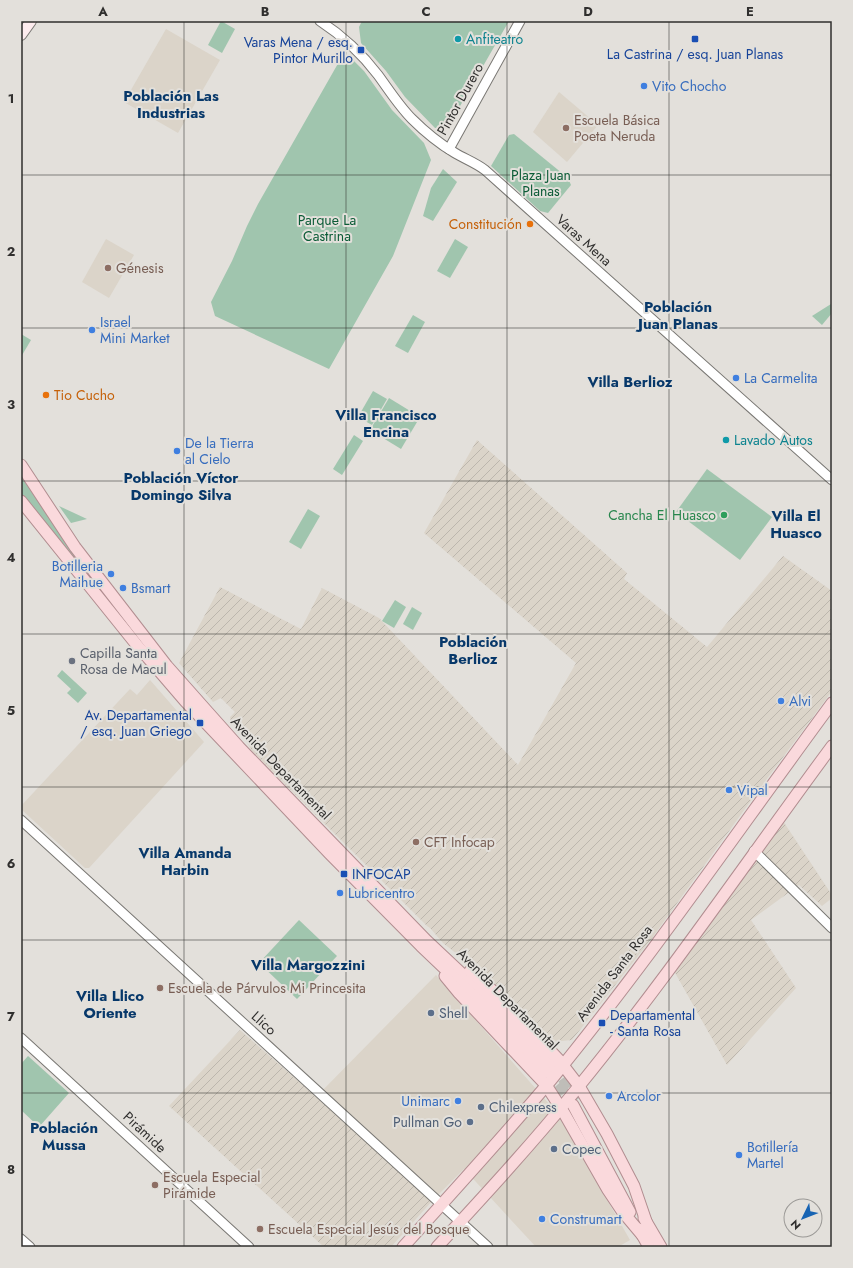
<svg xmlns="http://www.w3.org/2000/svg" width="853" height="1268" font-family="Jost,sans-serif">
<defs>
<pattern id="industrial-furrows" width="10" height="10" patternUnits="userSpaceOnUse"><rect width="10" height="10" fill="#dbd4c9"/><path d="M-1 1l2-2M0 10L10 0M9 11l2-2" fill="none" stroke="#bcb6ad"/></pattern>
</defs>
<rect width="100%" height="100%" fill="#e3e0db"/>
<g fill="#dbd4c9">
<path d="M166,29L220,60L178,133L124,102Z"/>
<path d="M559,92L598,125L567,162L533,132Z"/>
<path d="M106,239L134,255L109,298L82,282Z"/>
<path d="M150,680L204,742L89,868H85L21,809V806L130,689L137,695Z"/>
<path d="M436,975L558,1114L630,1240L618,1247H536L464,1169L433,1200L316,1097Z"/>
</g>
<g fill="url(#industrial-furrows)">
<path d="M477,440L627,573L624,579L707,647L783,556L832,591V691L755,795L652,938L572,1040L550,1042L492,982L443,943L430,928L427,926L252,751L241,733L231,722L230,717L235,712L221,698L213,702L179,663L220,587L301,629L322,588L379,618L518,765L576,663L424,533Z"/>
<path d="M783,821L832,895V898L822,906L799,885L751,920L796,988L727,1065L674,971Z"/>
<path d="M240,1030L433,1200L391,1247H324L169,1106Z"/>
</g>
<g fill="#a0c5ae">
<path d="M221,21L235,29L222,53L208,45Z"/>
<path d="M362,21H509L448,127L435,128L405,97L386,71L361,43L359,27Z"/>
<path d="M340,60H353L364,71L392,110L424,143L431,160L393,256L329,369L215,316L211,302L232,261L247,226L258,204Z"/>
<path d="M514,134L568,178L571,185L548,213L540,211L491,166L509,135Z"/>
<path d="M443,169L457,182L433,221L423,216L431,188Z"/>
<path d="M455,239L468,247L450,278L437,271Z"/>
<path d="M831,304L832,313L822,325L812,316Z"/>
<path d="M413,315L425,322L408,353L395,346Z"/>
<path d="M21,334L31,340L21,357Z"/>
<path d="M373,391L387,399L372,425L358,417Z"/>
<path d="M389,398L420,417L401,449L370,430Z"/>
<path d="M354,435L363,441L342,475L333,469Z"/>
<path d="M707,469L772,517L740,560L676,512Z"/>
<path d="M21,476L51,521L218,732L82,573L21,495Z"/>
<path d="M59,506L87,519L71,523Z"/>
<path d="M308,509L320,516L301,549L289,542Z"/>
<path d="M395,600L406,607L394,628L382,621Z"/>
<path d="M412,607L422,613L413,630L403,624Z"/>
<path d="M62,670L87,693L78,703L67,693L71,689L57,676Z"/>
<path d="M299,920L337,956L297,999L259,963Z"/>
<path d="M28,1056L69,1093L39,1127L21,1110V1064Z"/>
</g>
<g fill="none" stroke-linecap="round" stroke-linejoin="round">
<g stroke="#bfbdb8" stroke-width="11" stroke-dasharray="11 5.5" stroke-linecap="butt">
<path d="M553,1065L578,1099"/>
<path d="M547,1072L561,1088L573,1105"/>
</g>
<g stroke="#797773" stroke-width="11">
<g id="tertiary">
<path d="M320,21C343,36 362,54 378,75C389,90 399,106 412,119C425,132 440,144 455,153C465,159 476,163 485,170L832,480"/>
<path d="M449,149L520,21"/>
<path d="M21,820L488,1247"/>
<path d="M754,851L832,928"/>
<path d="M21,1038L249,1247"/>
<path d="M21,1239L30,1247"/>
</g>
</g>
<g stroke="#797773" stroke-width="12">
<path id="secondary" d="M21,35L31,21"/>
</g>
<g stroke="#b18d90" stroke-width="13">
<g id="primary">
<path d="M21,465L75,547L167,666L206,710L239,747L427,941L494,1004L553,1065"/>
<path d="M21,501L136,644L185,701L330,854L421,946L484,1006L547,1072"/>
<path d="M470,971L494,992L517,1015L559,1060L579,1086L607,1134L634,1186L647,1224"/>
<path d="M445,976L459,993L546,1085L564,1113L608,1190L622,1211L643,1236"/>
<path d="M573,1105L630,1212"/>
<path d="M644,1218L661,1247"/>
<path d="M639,1229L649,1247"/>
<path d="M403,1247C453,1192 503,1137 551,1080C650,959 739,829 832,703"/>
<path d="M437,1247C484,1196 531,1145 575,1091C666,980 747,861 832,746"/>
</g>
</g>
<use href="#tertiary" stroke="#fff" stroke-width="9"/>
<use href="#secondary" stroke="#fdecee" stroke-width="10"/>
<use href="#primary" stroke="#fad9dc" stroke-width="11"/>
</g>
<path fill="none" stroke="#302f2e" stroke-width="1" stroke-opacity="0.55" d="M184,21V1247M346,21V1247M507,21V1247M669,21V1247M21,175H832M21,328H832M21,481H832M21,634H832M21,787H832M21,940H832M21,1093H832"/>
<g fill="#0f9aa8" stroke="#e3e0db" stroke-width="1.5">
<circle cx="458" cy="39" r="4"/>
<circle cx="726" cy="440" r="4"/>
</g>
<g fill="#1a4fb4" stroke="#e3e0db" stroke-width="1.5">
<rect x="691" y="35" width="8" height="8" rx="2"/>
<rect x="357" y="46" width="8" height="8" rx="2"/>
<rect x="196" y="719" width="8" height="8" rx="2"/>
<rect x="340" y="870" width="8" height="8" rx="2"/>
<rect x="598" y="1019" width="8" height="8" rx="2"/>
</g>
<g fill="#3f7fe0" stroke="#e3e0db" stroke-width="1.5">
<circle cx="644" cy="86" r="4"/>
<circle cx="92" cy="330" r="4"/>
<circle cx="736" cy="378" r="4"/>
<circle cx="177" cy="451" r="4"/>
<circle cx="111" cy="574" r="4"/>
<circle cx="123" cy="588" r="4"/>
<circle cx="781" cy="701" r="4"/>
<circle cx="729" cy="790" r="4"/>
<circle cx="340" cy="893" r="4"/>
<circle cx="609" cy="1096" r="4"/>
<circle cx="458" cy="1101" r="4"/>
<circle cx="739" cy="1155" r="4"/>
<circle cx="542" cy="1219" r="4"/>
</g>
<g fill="#8d6e63" stroke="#e3e0db" stroke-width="1.5">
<circle cx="566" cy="128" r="4"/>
<circle cx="108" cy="268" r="4"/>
<circle cx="416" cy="842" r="4"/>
<circle cx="160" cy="988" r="4"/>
<circle cx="155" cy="1185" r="4"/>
<circle cx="260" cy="1229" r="4"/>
</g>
<g fill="#e8710a" stroke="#e3e0db" stroke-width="1.5">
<circle cx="530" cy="224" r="4"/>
<circle cx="46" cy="395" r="4"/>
</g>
<circle fill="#2e9e5b" stroke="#e3e0db" stroke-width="1.5" cx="724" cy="515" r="4"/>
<circle fill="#6b7280" stroke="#e3e0db" stroke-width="1.5" cx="72" cy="661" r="4"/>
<g fill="#5c6f8a" stroke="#e3e0db" stroke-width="1.5">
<circle cx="431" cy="1013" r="4"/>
<circle cx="481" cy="1107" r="4"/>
<circle cx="470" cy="1122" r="4"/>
<circle cx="554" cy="1149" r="4"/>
</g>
<g text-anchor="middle" stroke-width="4" stroke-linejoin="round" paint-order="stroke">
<g font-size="14" fill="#0d838f" stroke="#e3e0db" text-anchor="start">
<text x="466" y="44">Anfiteatro</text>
<text x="734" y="445">Lavado Autos</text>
</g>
<g font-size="14" fill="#164399" stroke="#e3e0db" text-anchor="end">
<text x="353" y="47">Varas Mena / esq.<tspan x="353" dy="16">Pintor Murillo</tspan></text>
<text x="695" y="59" text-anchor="middle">La Castrina / esq. Juan Planas</text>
<text x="192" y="720">Av. Departamental<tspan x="192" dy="16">/ esq. Juan Griego</tspan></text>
<text x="352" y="879" text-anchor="start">INFOCAP</text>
<text x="610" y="1020" text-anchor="start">Departamental<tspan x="610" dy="16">- Santa Rosa</tspan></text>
</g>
<g font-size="14" fill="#366cbe" stroke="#e3e0db" text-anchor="start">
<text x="652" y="91">Vito Chocho</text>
<text x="100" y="327">Israel<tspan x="100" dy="16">Mini Market</tspan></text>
<text x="744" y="383">La Carmelita</text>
<text x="185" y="448">De la Tierra<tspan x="185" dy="16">al Cielo</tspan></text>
<text x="103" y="571" text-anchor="end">Botilleria<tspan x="103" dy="16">Maihue</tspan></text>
<text x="131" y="593">Bsmart</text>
<text x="789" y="706">Alvi</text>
<text x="737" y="795">Vipal</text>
<text x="348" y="898">Lubricentro</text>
<text x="617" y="1101">Arcolor</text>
<text x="450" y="1106" text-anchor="end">Unimarc</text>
<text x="747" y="1152">Botillería<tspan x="747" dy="16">Martel</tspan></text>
<text x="550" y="1224">Construmart</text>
</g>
<g font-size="14" fill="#302f2e" stroke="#e3e0db">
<text transform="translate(460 99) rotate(-61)" y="5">Pintor Durero</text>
<text transform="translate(584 240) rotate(42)" y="5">Varas Mena</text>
<text transform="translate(281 768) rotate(46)" y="5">Avenida Departamental</text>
<text transform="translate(614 973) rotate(-53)" y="5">Avenida Santa Rosa</text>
<text transform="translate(508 999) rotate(45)" y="5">Avenida Departamental</text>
<text transform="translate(264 1023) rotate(42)" y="5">Llico</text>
<text transform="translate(145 1132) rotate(43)" y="5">Pirámide</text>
</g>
<g font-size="14" fill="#785e54" stroke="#e3e0db" text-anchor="start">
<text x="574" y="125">Escuela Básica<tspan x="574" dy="16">Poeta Neruda</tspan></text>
<text x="116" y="273">Génesis</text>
<text x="424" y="847">CFT Infocap</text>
<text x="168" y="993">Escuela de Párvulos Mi Princesita</text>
<text x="163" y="1182">Escuela Especial<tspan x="163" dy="16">Pirámide</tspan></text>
<text x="268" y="1234">Escuela Especial Jesús del Bosque</text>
</g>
<g font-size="14" fill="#0a5b36" stroke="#e3e0db">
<text x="541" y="180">Plaza Juan<tspan x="541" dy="16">Planas</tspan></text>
<text x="327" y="225">Parque La<tspan x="327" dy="16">Castrina</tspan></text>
</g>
<g font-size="14" fill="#c56008" stroke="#e3e0db" text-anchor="end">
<text x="522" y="229">Constitución</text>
<text x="54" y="400" text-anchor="start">Tio Cucho</text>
</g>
<g font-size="14" fill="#27864d" stroke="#e3e0db" text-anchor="end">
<text x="716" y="520">Cancha El Huasco</text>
</g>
<g font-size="14" fill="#5b616d" stroke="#e3e0db" text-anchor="start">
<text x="80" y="658">Capilla Santa<tspan x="80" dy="16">Rosa de Macul</tspan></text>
</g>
<g font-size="14" fill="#4e5e75" stroke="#e3e0db" text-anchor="start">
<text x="439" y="1018">Shell</text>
<text x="489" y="1112">Chilexpress</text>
<text x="462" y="1127" text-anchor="end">Pullman Go</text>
<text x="562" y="1154">Copec</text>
</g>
<g font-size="15" font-weight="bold" fill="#07386a" stroke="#e3e0db">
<text x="171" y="101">Población Las<tspan x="171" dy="17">Industrias</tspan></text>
<text x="678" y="312">Población<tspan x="678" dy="17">Juan Planas</tspan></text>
<text x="630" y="387">Villa Berlioz</text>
<text x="386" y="420">Villa Francisco<tspan x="386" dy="17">Encina</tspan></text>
<text x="181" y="483">Población Víctor<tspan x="181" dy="17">Domingo Silva</tspan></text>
<text x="796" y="521">Villa El<tspan x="796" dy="17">Huasco</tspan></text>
<text x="473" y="647">Población<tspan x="473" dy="17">Berlioz</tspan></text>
<text x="185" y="858">Villa Amanda<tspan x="185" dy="17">Harbin</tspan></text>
<text x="308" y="970">Villa Margozzini</text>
<text x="110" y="1001">Villa Llico<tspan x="110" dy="17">Oriente</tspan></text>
<text x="64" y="1133">Población<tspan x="64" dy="17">Mussa</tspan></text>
</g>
</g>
<rect width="853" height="1268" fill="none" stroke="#e3e0db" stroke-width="44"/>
<g transform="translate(803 1218) rotate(227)"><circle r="19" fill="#e3e0db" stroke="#9b9996"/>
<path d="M0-3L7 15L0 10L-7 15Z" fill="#1864b3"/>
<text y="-6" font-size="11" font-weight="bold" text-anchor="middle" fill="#302f2e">N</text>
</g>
<rect x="22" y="22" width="809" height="1224" fill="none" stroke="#302f2e" stroke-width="1.5"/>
<g font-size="13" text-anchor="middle" font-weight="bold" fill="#302f2e">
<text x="103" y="16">A</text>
<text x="265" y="16">B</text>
<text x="426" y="16">C</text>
<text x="588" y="16">D</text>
<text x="750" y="16">E</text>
<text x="11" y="103">1</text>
<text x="11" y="256">2</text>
<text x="11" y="409">3</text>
<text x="11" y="562">4</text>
<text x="11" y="715">5</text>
<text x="11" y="868">6</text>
<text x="11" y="1021">7</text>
<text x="11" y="1174">8</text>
</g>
</svg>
